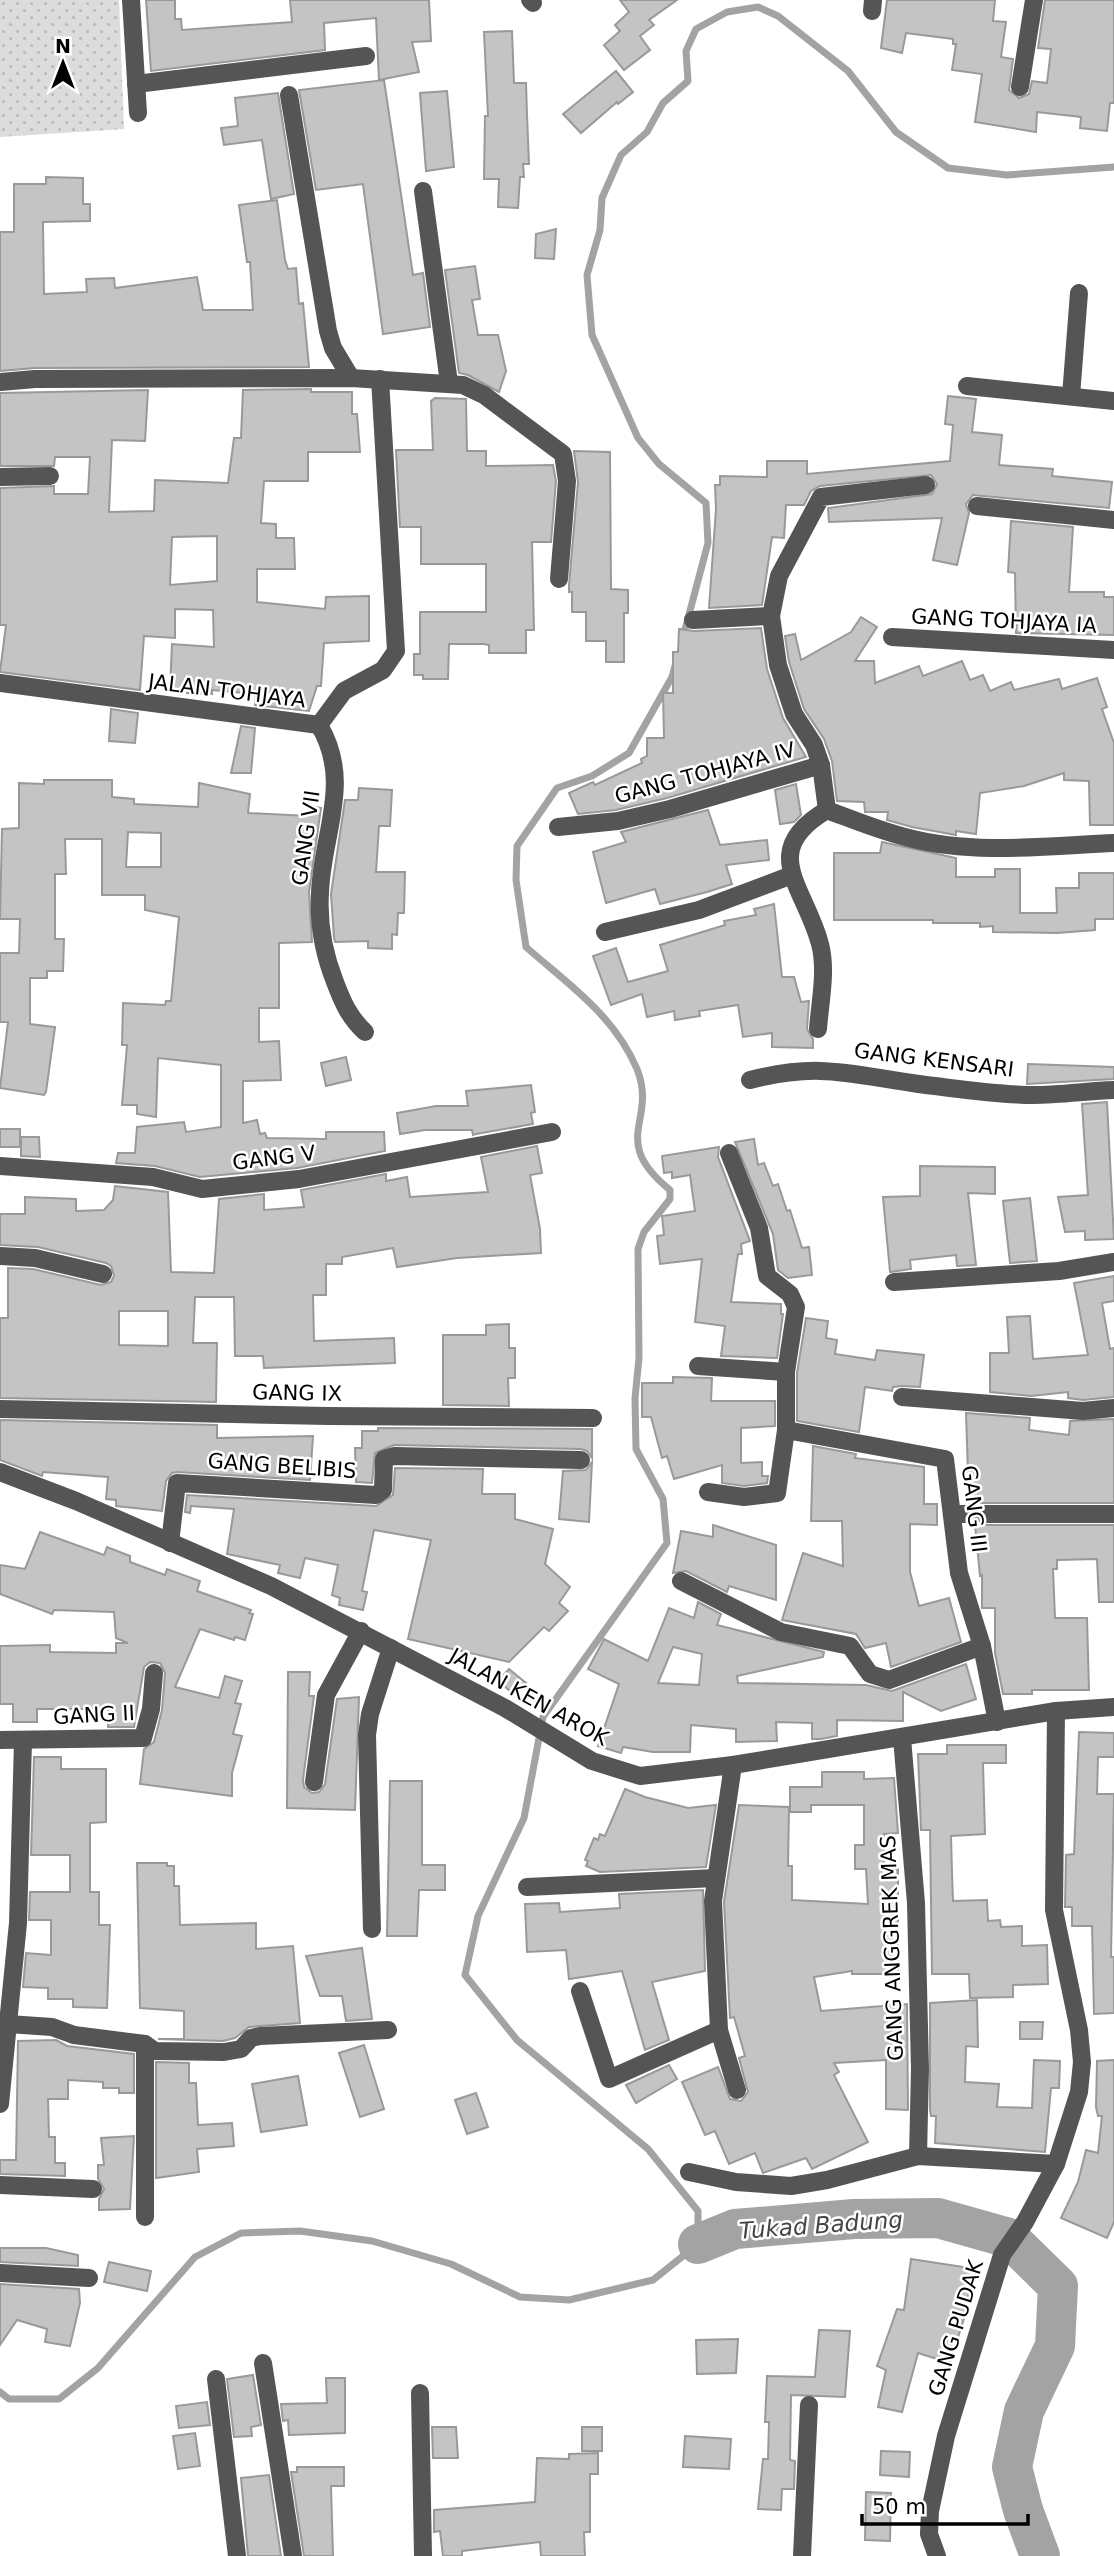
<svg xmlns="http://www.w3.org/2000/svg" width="1114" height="2556" font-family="'DejaVu Sans',sans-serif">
<defs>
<pattern id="park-dots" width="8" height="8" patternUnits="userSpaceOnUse" patternTransform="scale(1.75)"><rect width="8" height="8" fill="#dcdcdc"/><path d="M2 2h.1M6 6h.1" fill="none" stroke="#bbb" stroke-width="1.8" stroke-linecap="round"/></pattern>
</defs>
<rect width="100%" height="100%" fill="#fff"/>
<path fill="url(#park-dots)" d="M0,0H119L124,129L0,137Z"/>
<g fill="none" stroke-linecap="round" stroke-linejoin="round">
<g stroke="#a3a3a3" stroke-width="7">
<path d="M683,637L708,543L706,503L659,464L638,438L592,335L587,275L600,230L602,198L621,155L647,132L663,103L688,81L686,51L696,29L727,12L758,7L778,16L848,71L896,132L948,168L1007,175L1114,167"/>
<path d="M0,2392L9,2399H59L98,2368L195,2257L241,2233L300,2231L372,2241L451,2264L520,2297L569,2300L653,2280L698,2244V2211L648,2149L517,2040L465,1975L478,1916L524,1818L543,1717L667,1543L663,1499L636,1449L635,1398L639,1358L638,1249L644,1232L670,1199V1190C608,1139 658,1122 637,1069C614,1015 569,985 526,947L516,880L517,846L557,788L592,776L629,753L672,677L675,666"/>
</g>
<path stroke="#a3a3a3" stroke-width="40" d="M698,2244L735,2229L854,2219L938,2218L1009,2238L1058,2286L1055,2346L1024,2411L1012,2467L1023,2510L1040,2556"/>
</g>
<g fill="#c4c4c4" stroke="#999" stroke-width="2" fill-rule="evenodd">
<path d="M146,0H175V19H181L182,30L292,22L290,0H429L431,41L412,42L419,72L379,80L376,18L324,23L325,50L151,71Z"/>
<path d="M620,0H677L649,20L654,25L640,36L650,50L624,70L604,45L620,31L615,25L629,12Z"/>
<path d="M887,0H995L993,21L1006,22L1001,57L1013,59L1009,90L1019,98L1029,94L1032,81L1047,83L1051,49L1038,48L1045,0H1114V103H1110L1107,131L1080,128L1081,117L1037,112L1036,132L975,122L982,74L952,70L956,44H953V39L906,33L902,53L881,48Z"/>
<path d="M512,31L514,83H526L527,115L529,164H523L524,177H520L518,208L498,207L499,179H484L485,116H488L484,32Z"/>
<path d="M616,71L633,92L618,104L617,102L581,133L563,114Z"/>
<path d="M384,80L413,275L423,273L430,327L383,334L363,184L316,190L299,90Z"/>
<path d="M447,91L454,167L426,171L420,93Z"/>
<path d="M278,93L294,194L271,199L262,140L224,145L221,128L238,126L235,98Z"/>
<path d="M46,177L83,178V204H90V221L43,222L44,294L87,292L86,279L114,278L115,288L197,277L203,310H253L250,262H247L239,205L277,200L285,260L288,269L296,268L299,304L303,303L309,367L35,368L0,371V232H14V184H46Z"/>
<path d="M556,229L554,259L535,258L536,234Z"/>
<path d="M475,266L480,299L472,300L478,335H498L506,371L499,392L468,375L459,373L445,270Z"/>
<path d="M311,389V392H352V414H357L360,452H308V481H264L261,523L276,524V538H294L295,569H257V602L325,609L326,597L369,596V641L324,643L321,686H317L309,711L255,705L256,694L212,690V694L187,693V689H170L172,644L214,647L213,610L175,609V638L144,636L140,690L0,672L6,625H0V488L54,486V494H88L90,457H55L54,466H0V393L148,390L145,441L112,440L109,512L154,511L155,480L228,483L234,438H241L243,390ZM217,536V581L170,585L172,537Z"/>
<path d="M948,396L976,399L972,432L1002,435L999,465L1053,469L1052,476L1112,482L1109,508L973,495L966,504L969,513L957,565L933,560L942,518L829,522L828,508L932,494L937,484L931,475L820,486L811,491L804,505H786L784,538L772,537L762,605L709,608L716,509L715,485H720V476L767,477V461H807V474L950,461L953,425L945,424Z"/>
<path d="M435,398L466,399L467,451H486V466L553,465L556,481L551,542H532L534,630H526V653H489V645L484,644H449L448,679H423V675H414V654H420V612H486V564H421V527H400L396,450H433L431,401Z"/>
<path d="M574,451L610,452L611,589L628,590V613H624V662H606V641H586V612H572V592H569V585L578,482Z"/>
<path d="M1011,521L1073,527L1069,592H1104V597H1114V635L1016,633L1015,573L1008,572Z"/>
<path d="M861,617L877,627L855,661H874L875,683L919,666L923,676L962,661L970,680L983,675L990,691L1011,682L1014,690L1059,679L1062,689L1097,678L1107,707L1102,709L1114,743V825H1090L1089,781L1064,780V773L1024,786L980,793L976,834L956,831V835L912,827L887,820L888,812H865L864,802L837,801L832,761L824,739L804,709L789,662L785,636L795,634L801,660L851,632Z"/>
<path d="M761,628L767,669L783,718L806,757L667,798L616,810L578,814L569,793L593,782L595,785L642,763L641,759L647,756V738H664L663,693H673V652H678L679,629L694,631Z"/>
<path d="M111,709L138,713L135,743L109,741Z"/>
<path d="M241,726L255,728L251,773H231Z"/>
<path d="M44,780H112V797L134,799V804L198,807L199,783L250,794L248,813L309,816L311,806L321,808L309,892L312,942L279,943V1008H259V1042L279,1041L281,1080L243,1081V1123L257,1120L260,1134L265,1133L267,1138L326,1139V1132H384L385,1151L297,1168L200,1177L155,1166L116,1163L118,1153H135L137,1127L184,1122L186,1132L221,1127V1065L158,1058L156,1117L137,1114V1105H122L127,1045H122L123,1003L165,1005L166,1001H171L179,917L145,910V895H102V839H65L66,874H55V939H64L63,971H47V978H30V1024L55,1027L46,1092L44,1095L0,1088L8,1022H0V953H19L20,919H0L2,829L19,828V783L44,784ZM128,832L161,833V867H126Z"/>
<path d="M796,784L801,815L794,822L780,824L775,790Z"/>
<path d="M359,788L392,790L390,826H379L376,872H405L404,913H398L397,935L392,934V949L368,948V941L335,942L334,937L331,894L345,800H358Z"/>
<path d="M708,810L720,845L767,840L769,860L726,865L732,884L707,892L660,904L655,889L606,903L593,852L626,842L621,832Z"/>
<path d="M882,842L956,858V877H995V869H1020V913H1057L1056,888H1079V873H1114V919H1095V930L1057,933L993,932V926L980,927V923H933V920H834V853H880Z"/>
<path d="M774,904L782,977H794L801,1002L809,1001L807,1029L813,1039V1048L772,1047V1033L743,1037L738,1005L699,1011L700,1016L675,1020L674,1011L647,1017L642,994L611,1005L593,956L616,948L628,982L668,971L660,945L725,925L724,921L756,915L754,909Z"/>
<path d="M346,1057L351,1080L326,1086L321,1063Z"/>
<path d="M1028,1064L1114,1067V1079L1027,1084Z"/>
<path d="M531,1085L535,1112L531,1113L533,1124L476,1134L473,1135L472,1130H425L400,1134L397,1113L436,1106H468L466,1091Z"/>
<path d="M1107,1102L1114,1239L1085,1240V1231L1065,1232L1058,1197L1088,1195L1082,1104Z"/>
<rect x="0" y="1129" width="20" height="18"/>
<path d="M21,1137H39L40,1157L21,1156Z"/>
<path d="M754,1139L758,1165L764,1163L773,1186L778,1184L787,1211L790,1210L802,1248L809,1247L812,1275L788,1278L778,1270L773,1234L735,1142Z"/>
<path d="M537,1146L542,1173L530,1175L540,1229L541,1253L457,1258L397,1267L393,1248L342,1257V1264H326V1295H313L314,1341L394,1338L395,1363L264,1368L263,1356H235L234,1297H195L193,1343H217L216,1402L0,1398V1318H8V1268L33,1269L101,1285L111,1282L114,1276L111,1266L106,1263L38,1247L0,1245V1214H25V1197L76,1199V1211L104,1210L113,1200L115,1186L168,1192L171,1272L214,1273L219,1199L264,1194V1210L304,1207L301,1190L386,1174V1181L407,1177L410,1197L488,1192L481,1157ZM119,1311H168V1346L119,1345Z"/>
<path d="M719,1147L718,1157L750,1241L741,1244L742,1254H738L731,1302L781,1304V1314H783L777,1358L721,1356L725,1326L695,1322L702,1259L660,1264L657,1236L664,1235L662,1216L695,1211L690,1175L672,1178V1172L664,1173L662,1156Z"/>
<path d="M920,1166L995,1167V1194L968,1193L976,1265L957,1266L956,1255L910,1260L911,1269L890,1272L883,1197L920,1196Z"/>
<path d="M1030,1198L1037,1261L1010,1263L1003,1201Z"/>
<path d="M1114,1276V1301L1102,1303L1110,1349L1114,1348V1397L1083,1400L1068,1398V1392L1031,1396L990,1392V1353H1009L1007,1317L1030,1316L1033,1359L1088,1355L1074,1283Z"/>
<path d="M806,1318L828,1321L826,1338L837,1340L835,1354L875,1360L877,1350L924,1355L920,1387L902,1386L893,1387L892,1391L865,1387L859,1432L797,1421V1373Z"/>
<path d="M509,1324V1348H515V1378H508L509,1406L443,1405V1335H486V1325Z"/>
<path d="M673,1377L712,1378L711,1401H775V1426L741,1428V1463L762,1462V1476H768L767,1483L744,1486L722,1483V1465L674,1479L667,1456L662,1458L651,1417H642V1383H673Z"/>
<path d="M966,1413L1030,1418L1029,1430L1069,1435L1070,1421L1114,1419V1503H969Z"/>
<path d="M0,1420L217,1425V1438L313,1436L310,1480L177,1472L172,1473L166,1481L162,1511L116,1506V1500L106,1499L108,1477L43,1472L42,1476L0,1460Z"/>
<path d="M378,1428L592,1429V1458L587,1451L581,1449L394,1445L375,1453L372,1483L356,1482L355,1448H362V1431H378Z"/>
<path d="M813,1446L856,1454L855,1458L924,1467V1504H937V1525L910,1524V1572L919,1606L949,1598L961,1642L891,1667L886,1643L865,1648L856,1634L782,1620L803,1553L843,1566L842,1521H811Z"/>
<path d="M592,1462L589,1522L559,1519L563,1471L586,1470Z"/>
<path d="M395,1468L483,1469L482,1494H515V1519L553,1529L545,1564L570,1587L559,1603L568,1611L549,1631L544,1627L509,1662L408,1639L431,1540L374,1530L362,1591L367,1592L363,1610L339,1605L340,1598L332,1595L338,1565L305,1558L300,1578L278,1573L280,1565L227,1554L234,1509L191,1506L190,1513L185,1512L187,1495L376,1506L393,1495Z"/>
<path d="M713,1525L776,1545V1600L729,1586L727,1592L686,1571L673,1573L681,1531L713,1537Z"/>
<path d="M975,1525H1114V1602H1099L1097,1559L1057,1560V1569H1053L1055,1618H1087L1089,1690H1032V1694H1003L995,1653V1608H982V1575L980,1576Z"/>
<path d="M40,1532L104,1555L107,1547L130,1556V1562L165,1575L167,1569L200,1581L197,1591L251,1610L249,1613L253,1614L245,1640L235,1637L234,1640L200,1629L175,1687L219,1698L225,1676L242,1681L235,1703L241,1704L233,1734L242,1736L232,1773V1796L140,1784L144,1749L154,1742L162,1710L165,1673L160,1663L150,1662L144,1667L134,1727H108V1709H37V1722H13V1704H0V1646L50,1645V1652L116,1653V1643H128L116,1638L114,1612L54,1610L52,1614L0,1594V1565L25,1569Z"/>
<path d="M698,1602L721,1614L717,1625L824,1652L823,1657L737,1676L738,1683L866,1685L892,1691L966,1664L976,1699L941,1711L903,1692V1721L837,1720V1736L821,1739H812V1723L776,1722L777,1741L736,1742V1729L691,1725L690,1752H653L623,1747L621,1753L598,1746L619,1684L588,1669L604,1639L648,1661L669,1608L694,1618ZM673,1647L702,1654L699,1685L658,1683Z"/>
<path d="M509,1669L526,1683L516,1696L498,1681Z"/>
<path d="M288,1672H310L309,1696H314L303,1780L304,1787L312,1793L319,1792L325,1784L337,1699L359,1697L355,1810L287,1808Z"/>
<path d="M1079,1732L1114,1733V1757H1098L1097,1794H1114L1111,1957H1114V2013L1094,2014L1092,1926H1072V1907H1065L1066,1855L1074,1854Z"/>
<path d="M947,1745H1006V1763H983L985,1834L951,1836L952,1873L953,1901L987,1900L988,1921L1000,1920L1001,1927L1022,1926V1946L1047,1945L1048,1984L1013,1985V1997L970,1998L969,1974H932L930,1830H921L918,1754H947Z"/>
<path d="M34,1757H61V1769H106V1822L90,1823V1892H99V1925H110L107,2008L73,2007V1999H48V1988L23,1987L26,1953L51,1955V1920H29L30,1892H70V1855H31Z"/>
<path d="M822,1772H864V1779L894,1778L898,1833L884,1834V1869H898V1974H852V1971L814,1977L821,2011L907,2004L908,2110L886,2109V2060L834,2063L839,2072L834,2075L868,2142L812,2169L806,2158L763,2173L755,2153L729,2164L715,2131L705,2135L682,2082L718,2067L730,2099L741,2101L748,2092L739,2058L745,2056L734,2017L730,2018L724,1902L739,1805L789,1807L788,1866H792V1900L868,1904L866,1869H855V1845H864V1805H811V1812H790V1787H822Z"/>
<path d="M390,1781H422V1865H445V1890H419L417,1936H387Z"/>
<path d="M625,1789L645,1797L688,1808L716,1805L706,1867L600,1872L586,1866L588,1861L585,1860L594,1838L598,1840L600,1834L605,1836Z"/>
<path d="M137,1863H167V1866H174V1886H179L180,1925L256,1923V1949L293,1946L300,2023L249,2027L235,2038L223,2041L158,2039H184V2011L140,2008Z"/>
<path d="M703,1890L705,1971L652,1982L669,2040L645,2050L622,1971L569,1979L566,1950L527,1952L525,1904L559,1903L560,1912L620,1908L619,1894Z"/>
<path d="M362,1948L372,2019L346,2021L342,1996H320L306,1956Z"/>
<path d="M977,2000L978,2047L966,2046L965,2082L999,2084L997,2107L1032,2108L1034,2060L1060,2061L1059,2088H1051L1045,2152L935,2143L936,2116H931L930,2110V2003Z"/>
<path d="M1020,2022H1043L1042,2039H1020Z"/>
<path d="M56,2040L67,2046L134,2054V2093H119V2088H103V2082L68,2080V2099H48L49,2137H55V2163H65V2176L0,2174V2160H16L18,2041Z"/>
<path d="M364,2045L384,2109L360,2117L339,2053Z"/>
<path d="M1114,2060V2222L1107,2238L1061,2218L1078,2182L1086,2150L1098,2153L1102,2116H1098L1096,2107L1097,2061Z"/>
<path d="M156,2062L189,2063V2083H196L198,2125L232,2123L234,2146L197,2149L199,2172L156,2178Z"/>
<path d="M669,2065L677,2079L636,2103L626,2085Z"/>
<path d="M298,2076L307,2125L261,2132L252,2084Z"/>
<path d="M476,2093L488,2127L467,2134L455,2100Z"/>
<path d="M134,2136L130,2209L99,2210V2199L104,2189L98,2179V2165H104L101,2138Z"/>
<path d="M0,2248H46L78,2255V2266L0,2262Z"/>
<path d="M911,2259L963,2267L978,2273L963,2308L967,2309L950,2363L918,2353L902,2412L878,2407L886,2370L877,2366L897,2309L904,2310Z"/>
<path d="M109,2262L151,2271L147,2291L104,2282Z"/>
<path d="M0,2284L79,2289L80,2303L70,2346L45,2342L47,2329L17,2320L0,2345Z"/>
<path d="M819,2330L850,2331L845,2397L791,2395L790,2460L795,2461L794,2489H782L781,2510L758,2509L763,2459H768L769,2422H765L767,2376L815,2377Z"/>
<path d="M738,2339L736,2373L697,2374L696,2340Z"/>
<path d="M253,2375L261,2425L251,2427L252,2436L234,2437L227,2379Z"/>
<path d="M326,2378H345V2433L289,2435L288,2420L283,2421L281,2404L327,2403Z"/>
<path d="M207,2402L210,2425L179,2428L176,2406Z"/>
<path d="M432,2427H456L458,2458H433Z"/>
<rect x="582" y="2427" width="20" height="24"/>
<path d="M195,2433L200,2466L178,2469L173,2436Z"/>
<path d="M685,2436L731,2439L729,2469L683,2467Z"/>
<path d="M881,2451L910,2452L909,2477L880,2475Z"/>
<path d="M598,2453V2474H590V2532H584L585,2556H541L540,2542L462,2551V2556H443L440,2531L434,2532V2510L535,2502L537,2458L569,2459V2454Z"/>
<path d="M297,2467H344V2486H331L333,2556H304L291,2472H297Z"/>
<path d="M269,2475L281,2556H248L241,2478Z"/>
<path d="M866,2492L891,2493L890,2541L865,2540Z"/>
</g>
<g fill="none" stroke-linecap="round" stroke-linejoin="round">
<g stroke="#555" stroke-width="18">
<path d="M131,0L138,113"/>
<path d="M530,0L533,3"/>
<path d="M872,11L873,0"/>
<path d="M136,84L366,56"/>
<path d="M1020,87L1034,0"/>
<path d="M289,95L328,331L333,348L351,378"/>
<path d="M423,191L449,383"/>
<path d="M0,382L35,379L351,378L463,385L484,395L563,454L567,481L559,579"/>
<path d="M967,386L1114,401"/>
<path d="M1071,396L1079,293"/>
<path d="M0,477L50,476"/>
<path d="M926,485L821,497L779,576L771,616L778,665L794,714L814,745L821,765L827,810C854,820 880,831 909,838C974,855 1047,846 1114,843"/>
<path d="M977,506L1114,520"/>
<path d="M693,620L771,616"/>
<path d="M892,637L1114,650"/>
<path d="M0,683L319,725L344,691L383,670L396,651L380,379"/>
<path d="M319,725C353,782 322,833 320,893C318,924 324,954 335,982C343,1003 349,1017 365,1032"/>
<path d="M558,827L618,821L670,809L821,765"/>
<path d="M605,932L699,910L792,875"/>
<path d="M818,1029C820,1002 827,970 820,944C805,887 757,851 827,810"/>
<path d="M750,1080C823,1061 855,1076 926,1085C960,1089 998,1095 1033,1095C1060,1095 1087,1091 1114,1090"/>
<path d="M729,1153L759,1228L767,1276L790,1294L796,1307L786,1372V1430L945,1459L959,1573L982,1646L997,1722"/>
<path d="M0,1166L153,1177L202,1189L299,1179L552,1132"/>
<path d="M0,1256L35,1258L103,1274"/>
<path d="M894,1282L1059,1271L1114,1262"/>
<path d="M698,1366L786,1372"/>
<path d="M902,1397L1083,1411L1114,1408"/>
<path d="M0,1409L328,1416L593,1418"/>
<path d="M0,1472L76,1501L271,1586L505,1708L592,1761L640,1776L733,1765L1056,1711L1114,1707"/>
<path d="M708,1492L744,1497L777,1493L786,1430"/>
<path d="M953,1514H1114"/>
<path d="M170,1543L177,1483L376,1495L383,1490L384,1459L394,1456L581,1460"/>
<path d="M681,1581L781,1632L850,1646L870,1674L889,1680L982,1646"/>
<path d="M902,1738L916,1903L920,2069L918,2156"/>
<path d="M0,1740L143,1738L151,1709L154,1673"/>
<path d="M733,1765L713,1901L719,2030L737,2090"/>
<path d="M314,1782L326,1695L361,1631"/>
<path d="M527,1887L715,1878"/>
<path d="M372,1929L367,1735L370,1714L391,1648"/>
<path d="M580,1991L609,2079L719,2030"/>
<path d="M8,2024L52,2027L74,2035L145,2044L155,2051L224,2052L241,2049L251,2038L260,2036L388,2030"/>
<path d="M145,2044V2217"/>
<path d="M0,2104L18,1923L23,1741"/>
<path d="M689,2172L736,2182L791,2186L827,2180L918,2156L1056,2164"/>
<path d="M0,2185L93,2189"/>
<path d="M0,2273L89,2278"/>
<path d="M263,2363L293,2556"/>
<path d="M216,2379L237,2556"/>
<path d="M420,2393L423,2556"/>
<path d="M802,2556L809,2405"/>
<path d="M937,2556L929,2534L930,2511L946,2436L1002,2255L1025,2222L1056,2164L1079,2092L1082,2062L1079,2030L1054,1910L1056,1711"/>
</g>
</g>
<g text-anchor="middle" stroke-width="5" stroke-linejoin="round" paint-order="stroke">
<g font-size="21" fill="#000" stroke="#fff">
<text transform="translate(1004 621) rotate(3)" y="7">GANG TOHJAYA IA</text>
<text transform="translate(227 691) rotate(7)" y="7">JALAN TOHJAYA</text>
<text transform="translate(705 773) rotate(-15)" y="7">GANG TOHJAYA IV</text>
<text transform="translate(306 838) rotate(-82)" y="7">GANG VII</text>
<text transform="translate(934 1060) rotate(7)" y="7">GANG KENSARI</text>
<text transform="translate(274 1158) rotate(-7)" y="7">GANG V</text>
<text transform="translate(297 1393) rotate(1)" y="7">GANG IX</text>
<text transform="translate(282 1466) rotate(4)" y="7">GANG BELIBIS</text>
<text transform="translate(974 1509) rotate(83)" y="7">GANG III</text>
<text transform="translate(529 1697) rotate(29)" y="7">JALAN KEN AROK</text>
<text transform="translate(94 1715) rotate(-3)" y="7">GANG II</text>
<text transform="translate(892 1948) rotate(-92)" y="7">GANG ANGGREK MAS</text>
<text transform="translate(956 2328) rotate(-73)" y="7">GANG PUDAK</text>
</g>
<g font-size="23" font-style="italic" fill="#444" stroke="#fff">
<text transform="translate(821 2225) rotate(-4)" y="8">Tukad Badung</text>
</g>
</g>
<g transform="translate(63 63)" stroke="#ffffff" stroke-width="5" paint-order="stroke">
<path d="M0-5L12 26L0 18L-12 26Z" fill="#000000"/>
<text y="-10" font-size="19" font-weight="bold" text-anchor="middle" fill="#000000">N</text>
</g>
<path d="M862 2514v10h166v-10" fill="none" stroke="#000000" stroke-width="3.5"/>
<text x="872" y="2514" font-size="21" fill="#000000" stroke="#ffffff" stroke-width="5" paint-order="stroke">50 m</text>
</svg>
